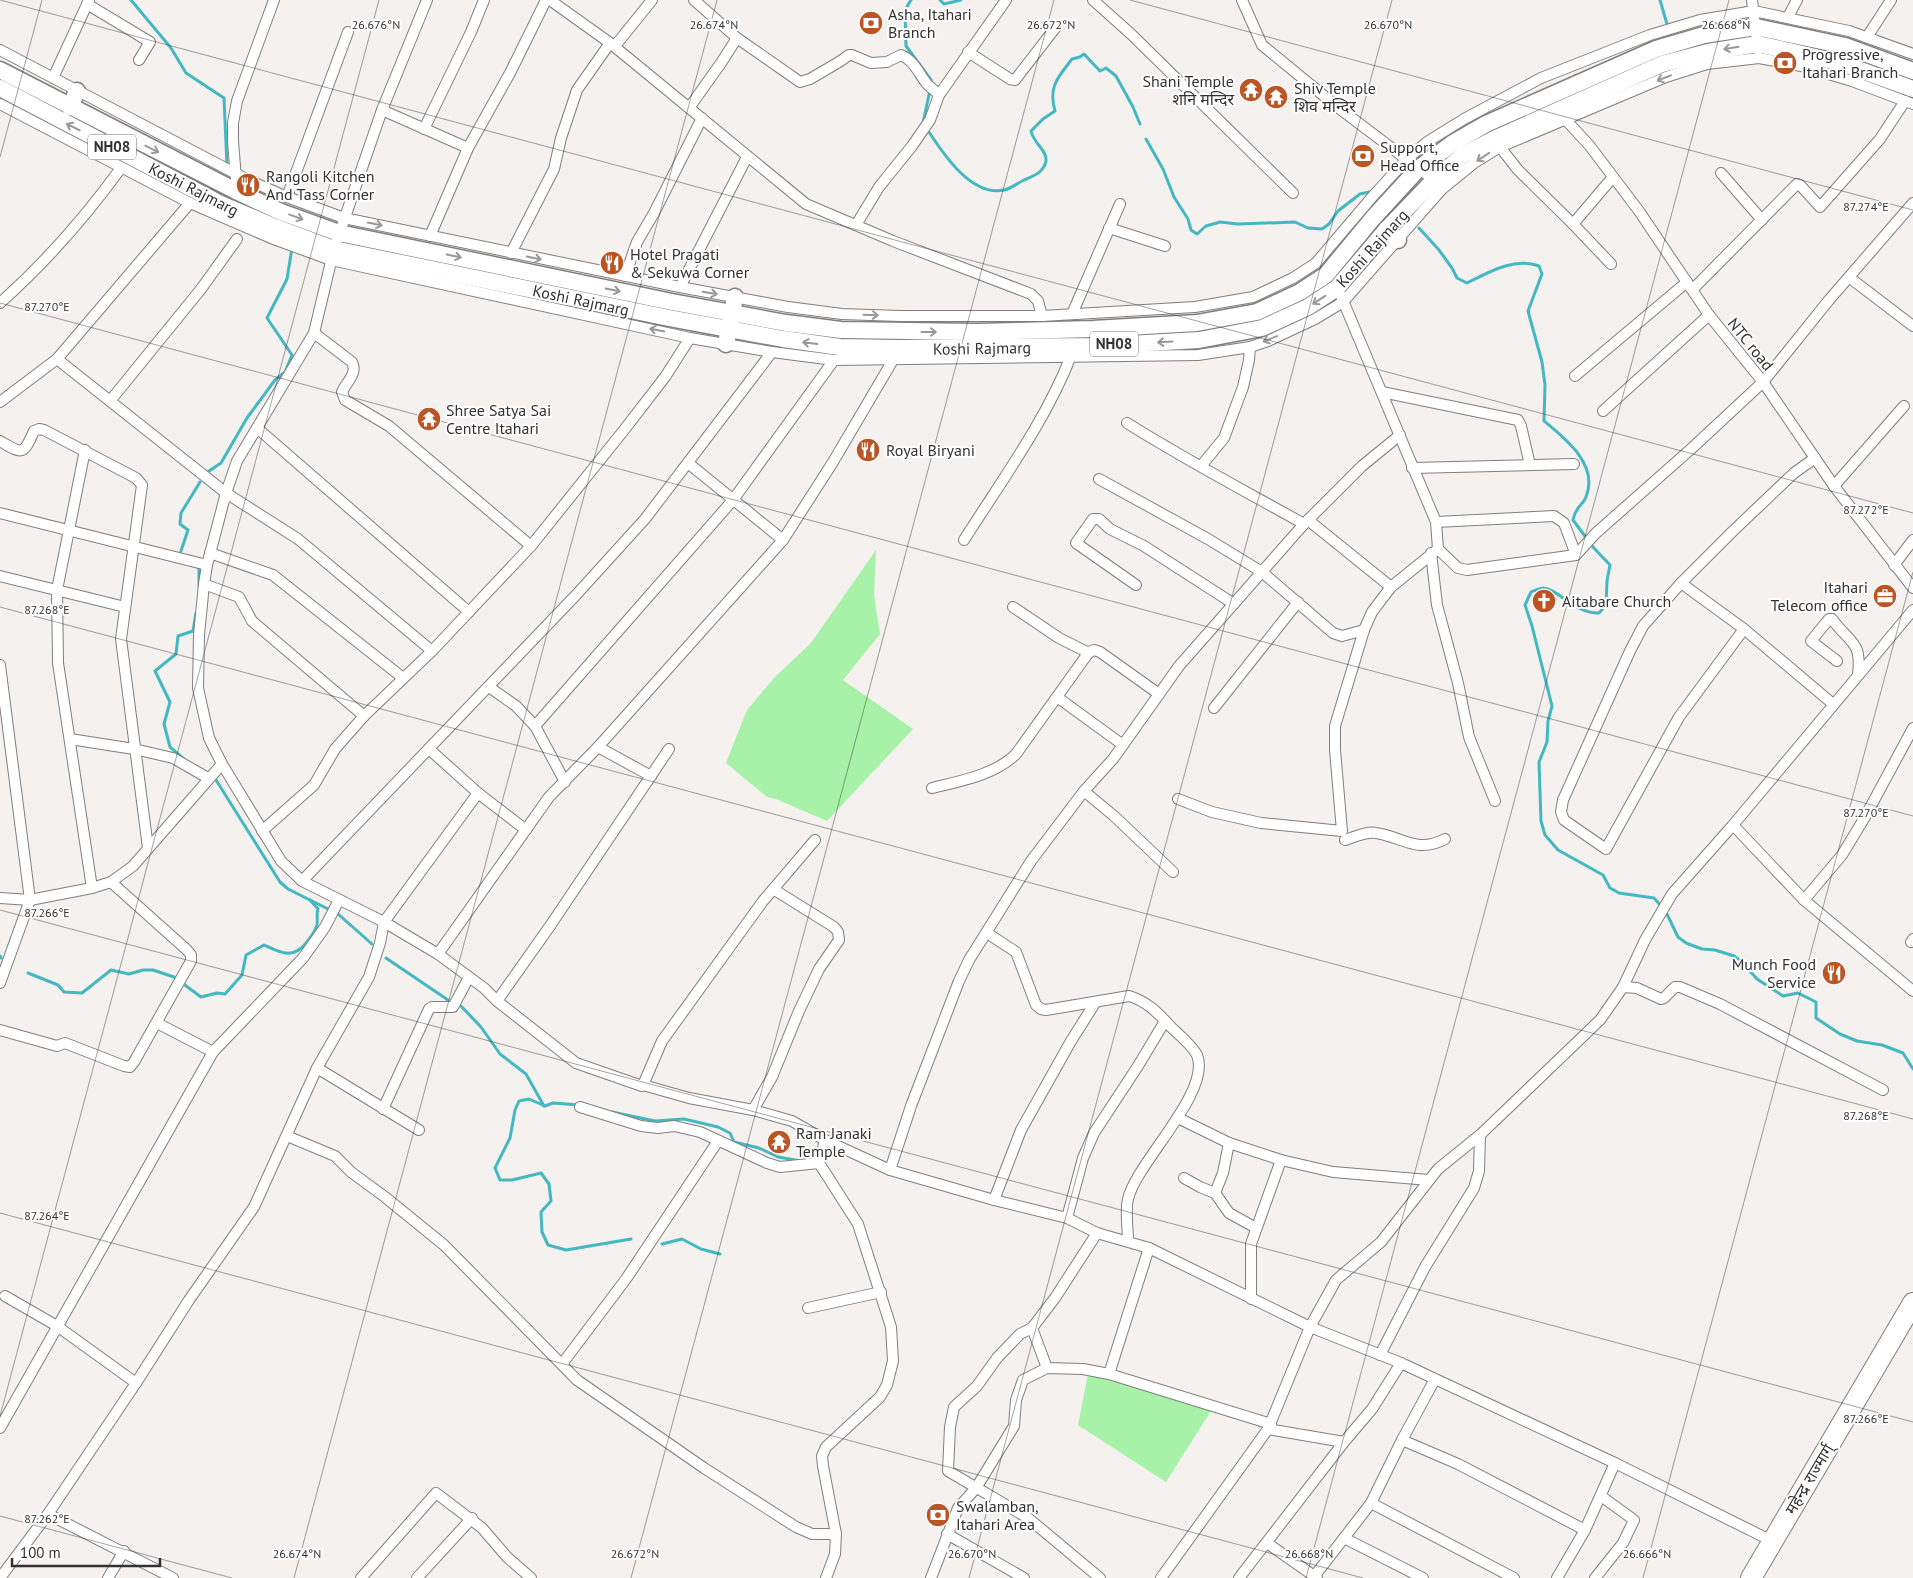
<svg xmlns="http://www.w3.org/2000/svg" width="1913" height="1578" font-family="'PT Sans','Noto Sans Devanagari',sans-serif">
<rect width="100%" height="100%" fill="#f4f1ef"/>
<g fill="#a7f2a8">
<path d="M876,550L874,595L880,634L843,680L913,729L827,821L776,799L767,797L726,763L747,710L775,677L811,643Z"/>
<path d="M1088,1374L1212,1409L1166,1482L1078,1425Z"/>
</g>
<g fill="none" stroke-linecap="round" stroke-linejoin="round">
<g stroke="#43b8c1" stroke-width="3">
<path d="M131,0L171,48L186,73L224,98L227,166"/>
<path d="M911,0L905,10L906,46L931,80V84"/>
<path d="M940,0L944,4L961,0"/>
<path d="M1660,0L1667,24"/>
<path d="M923,123L930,90"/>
<path d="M929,132C944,155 972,197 1004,190C1010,189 1018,183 1024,180C1034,176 1044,172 1046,161C1047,150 1034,144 1031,131L1043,119L1055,111C1048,87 1058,77 1072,59L1080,57L1084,54L1100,71L1106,68L1116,76L1133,107L1140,124"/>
<path d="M1146,139L1163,169L1174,197L1188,219L1191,230L1197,234L1206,226L1220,222L1238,224L1295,222L1308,228L1322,229L1329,224L1338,211L1360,194L1369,192"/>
<path d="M1419,228L1439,250L1452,268L1457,278L1467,283C1489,272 1514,257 1539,266L1542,274L1528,311L1542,362L1545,385L1544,421C1566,439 1599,465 1586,497C1582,507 1576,505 1573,520L1593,547L1610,565L1607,581L1606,605L1599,613C1575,614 1559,589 1543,588C1540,588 1534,591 1531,592L1525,605L1532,626L1552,706L1548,721L1547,742L1539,762L1541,821L1545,835L1558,850L1603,875L1610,888L1619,893L1654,898L1661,906"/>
<path d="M209,471L221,463L247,418L275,380L285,372L292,355L267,318L287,279L292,248"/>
<path d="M181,551L188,530L180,524L181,513L200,482"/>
<path d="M199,568V585"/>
<path d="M185,760L170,747L164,724L170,702L155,671L176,654L178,636L193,631L196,613"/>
<path d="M216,780L280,882L288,889L328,909"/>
<path d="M1666,912L1678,937L1686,943L1702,949L1715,950L1734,956L1742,962L1757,979L1783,996L1798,993L1816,1002V1018L1840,1034L1857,1041L1882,1045L1903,1053L1913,1069"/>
<path d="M338,914L372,944"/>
<path d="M0,956L1,958"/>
<path d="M386,958L448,1000"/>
<path d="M28,973L58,985L64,992L82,993L111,970L129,974L143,970H153L174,977L201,997L217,993L225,994L242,975L246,955L264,945C281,953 293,960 307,942C311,937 315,932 317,925C318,919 316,915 318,909L310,900"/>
<path d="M461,1006L481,1027L500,1054L526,1074L544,1106"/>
<path d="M579,1105L553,1103L545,1106L529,1099L519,1101L515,1110L510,1138L495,1168L500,1180H512L541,1173L549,1184L551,1201L541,1212L542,1232L548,1245L566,1250L631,1239"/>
<path d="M612,1112L655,1121L684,1119L718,1127L730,1133L734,1142L759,1148L778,1157L801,1161"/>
<path d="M662,1244L682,1239L701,1249L720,1254"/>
</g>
<g stroke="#817e7c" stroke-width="12">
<g id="street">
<path d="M427,0L382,110L334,249L314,333L237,461L226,493L207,565L204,584L199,635L198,688L209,738L222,764L281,861L302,881L384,922L438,954L484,988L497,1001L576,1063L642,1086L643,1085L689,1098L753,1110L792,1121L825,1140L890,1170L994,1200L1067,1218L1097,1233L1149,1248L1310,1327L1401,1363L1615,1463L1772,1541"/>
<path d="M550,0L610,43L806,204L893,241L1031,294L1038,301L1042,316"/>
<path d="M694,0L737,38"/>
<path d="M1093,0L1131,34L1293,193"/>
<path d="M1242,0L1262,45L1340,109L1434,180"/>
<path d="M1752,0L1758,50"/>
<path d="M87,4L150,42L139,60"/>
<path d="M1788,17L1797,0"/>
<path d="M1867,37L1891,0"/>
<path d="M615,46L652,0"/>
<path d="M0,50L248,180L287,197L344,218L680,287L788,307L842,314L900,316H1042L1195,307L1253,297L1293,278L1316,263L1373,196L1406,160L1427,142L1464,119L1541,78L1650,35L1700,20L1754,11L1849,31L1913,54"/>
<path d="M968,52L1010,79L1015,80L1056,27"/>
<path d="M53,78L89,0"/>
<path d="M0,104L190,203L271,238L331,260L690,338L772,352L834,360L1198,355L1250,347L1268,341L1315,319L1343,302L1442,189L1474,163L1500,147L1666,77L1707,64L1759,58L1801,66L1852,81L1913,104"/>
<path d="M689,108L721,63L737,38L800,82L810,79L839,62L849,55H852L871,63L887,62L901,55C915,61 918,73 927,84C931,88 936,91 939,95"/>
<path d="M382,110L468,148"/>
<path d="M1565,119L1589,145L1639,211L1709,315L1763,382L1834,486L1913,588"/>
<path d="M424,129L471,32L484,0"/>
<path d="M1500,147L1518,170L1573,224"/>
<path d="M1721,173L1762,220"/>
<path d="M236,179L233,141V123L237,101L274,0"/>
<path d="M287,197L348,32"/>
<path d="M856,225L879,187L912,146L930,120L939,95L1006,0"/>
<path d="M1109,228L1165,246"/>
<path d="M430,236L468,148L510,73L546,0"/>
<path d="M511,253L554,169L561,138L577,90L610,43"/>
<path d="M1611,264L1573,224L1613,177"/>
<path d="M625,276L637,242L654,213L702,118"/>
<path d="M1850,278L1913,326"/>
<path d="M680,287L747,157"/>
<path d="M1693,289L1797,184L1800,185L1820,207L1880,139L1905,101"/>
<path d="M0,303C45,263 86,216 121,168"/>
<path d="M1072,314L1120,204"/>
<path d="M314,333L352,362C358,374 346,382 342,392L345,400L389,426L531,546"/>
<path d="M57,359L226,493L298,539L432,651"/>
<path d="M1575,376L1687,282"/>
<path d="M1382,392L1518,420L1521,426L1530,465"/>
<path d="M110,401L201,289L237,239"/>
<path d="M0,402L57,359L190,203"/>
<path d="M1603,411L1709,315"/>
<path d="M1127,423C1184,459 1245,491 1304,524"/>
<path d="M257,428L469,612"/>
<path d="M0,441C22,454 23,456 34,431L39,429L44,430L136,478L142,485L121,639L148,848"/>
<path d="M85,450L57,590L58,663L92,888"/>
<path d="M688,463L783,540"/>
<path d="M1201,466L1224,438L1243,387L1249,360L1250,347"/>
<path d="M1412,468L1574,464"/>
<path d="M1099,479L1208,539L1262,572L1333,633L1342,636L1364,630"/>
<path d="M1834,486L1904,406"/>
<path d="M0,513L207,565"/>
<path d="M1308,520L1391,587"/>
<path d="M1436,522L1554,516L1564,523L1576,555"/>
<path d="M964,540C1002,480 1045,422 1071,356L1070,352"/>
<path d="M1438,549L1458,568L1467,570L1576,555L1596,533L1691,449L1763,382L1829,300L1913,203"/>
<path d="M210,553L273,575L403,678"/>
<path d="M1431,553L1437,605L1458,683L1469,737L1495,801"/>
<path d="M1894,565L1913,540"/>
<path d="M0,576L125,607"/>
<path d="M1681,583L1744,629L1833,704"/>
<path d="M204,584L239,597L252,621L364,716"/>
<path d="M1136,585L1076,543L1093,519H1099L1110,529L1144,546L1234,604"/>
<path d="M1013,607L1059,638L1089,653"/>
<path d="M1744,629L1679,717L1606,849L1564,820L1561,812L1563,800L1630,651L1643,626L1681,583L1733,531L1794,473L1815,458"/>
<path d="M1837,661L1811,641L1829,619H1832C1850,644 1862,640 1858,675"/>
<path d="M0,665L30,900L0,983"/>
<path d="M489,687L516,706L535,726L565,782"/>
<path d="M1057,697L1123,745"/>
<path d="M1214,708L1298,602"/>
<path d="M535,726L733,500L834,360"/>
<path d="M70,739L134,749L173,758L208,778"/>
<path d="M598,747L651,776"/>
<path d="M429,749L478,793L526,830"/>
<path d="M932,788C960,781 995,775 1016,754L1089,652L1094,650L1100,652L1159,694"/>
<path d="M1084,791L1114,816L1173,872"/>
<path d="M1178,799L1212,812L1261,823L1342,831L1335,750V726L1364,630L1372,612L1391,587L1438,549L1436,522L1341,296"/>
<path d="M1733,825L1804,900L1913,991"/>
<path d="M262,831L314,785L335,749L364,716L432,651L531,546L624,430L665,377L690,338"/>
<path d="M1345,840C1354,837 1367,831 1376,833C1403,837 1417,854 1445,839"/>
<path d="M302,881L576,595L645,519L772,352"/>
<path d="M0,898L30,900L92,888L111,882L133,866L222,764"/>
<path d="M1804,900L1842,855L1865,817L1913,728"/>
<path d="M987,933L1016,952L1036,1005L1041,1009L1046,1010L1129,996C1147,1001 1159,1014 1171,1027C1179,1035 1192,1045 1197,1055C1212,1092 1136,1163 1128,1199C1125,1212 1128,1228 1128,1241"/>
<path d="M1911,942L1913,939"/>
<path d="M438,954L549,797L598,747L783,540L833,462L893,360"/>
<path d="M1623,987L1637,988L1661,999L1664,998L1675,987H1680L1720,1004L1883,1090"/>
<path d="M497,1001L550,926L669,749"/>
<path d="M157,1023L213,1052"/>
<path d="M0,1030L57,1046L65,1043L124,1066L130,1067L134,1062L191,961V955L187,950L111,882"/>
<path d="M317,1068L419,1130"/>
<path d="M643,1085L662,1041L763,901L815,840"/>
<path d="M580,1107L641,1126L658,1128L674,1126L700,1132L767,1163L780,1167L819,1163"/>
<path d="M383,1109L429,1009L432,1007H453L469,977"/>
<path d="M753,1110L772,1077L799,1011L819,969L839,940L838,932L834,927L773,889"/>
<path d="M1178,1118L1229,1143L1281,1160L1333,1172L1429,1180"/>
<path d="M287,1136L335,1156L351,1172L385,1197L444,1245L577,1380L704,1468L796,1527L812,1534H836"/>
<path d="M825,1140L819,1163L858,1224L891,1327L893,1361L887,1385L880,1397L826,1447L822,1456L823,1466L836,1534L835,1554L826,1578"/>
<path d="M890,1170L911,1106L959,981L969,960L1031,861L1084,791L1113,759L1179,666L1304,524L1362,466L1400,435"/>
<path d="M1184,1178L1200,1187L1215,1193L1229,1213L1256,1228"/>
<path d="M1215,1193L1223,1173L1229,1143"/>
<path d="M994,1200L1021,1130L1071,1041L1095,1003"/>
<path d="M1067,1218L1083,1158L1094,1133L1138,1066L1165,1021"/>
<path d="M5,1296L57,1326L136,1383"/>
<path d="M1251,1299V1244L1281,1160"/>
<path d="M808,1308L881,1292"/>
<path d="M1032,1328L1020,1334L997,1358L977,1386L954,1407L950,1427L948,1471L1028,1518L1100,1578"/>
<path d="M1380,1355L1425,1267L1474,1188L1479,1171L1480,1135"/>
<path d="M562,1364L626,1279L718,1141"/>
<path d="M1047,1368L1032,1328L1055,1298L1097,1233"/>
<path d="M1109,1374L1149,1248"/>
<path d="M0,1428L213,1052L303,958L325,927L339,900"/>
<path d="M1268,1429L1344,1442"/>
<path d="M1402,1440L1458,1464L1585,1530"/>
<path d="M1371,1503L1514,1578"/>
<path d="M48,1514L173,1578"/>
<path d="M947,1534L1024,1578"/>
<path d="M1344,1538L1423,1578"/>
<path d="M1267,1543L1317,1578"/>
<path d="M0,1578L48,1514L136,1383L189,1300L254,1207L317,1068L369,977L380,943L384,922L478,793"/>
<path d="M108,1578L124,1551"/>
<path d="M361,1578L436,1493L482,1528L507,1557L531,1578"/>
<path d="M417,1578L472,1518"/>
<path d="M931,1578L958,1508L976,1488L1014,1426L1016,1400L1023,1380L1047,1368L1083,1369L1109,1374L1271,1424"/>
<path d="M1161,1578L1268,1429L1310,1327L1336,1280L1381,1242L1438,1169L1480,1135L1600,1020L1623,987L1645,940L1672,894L1733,825L1913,610"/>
<path d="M1239,1578L1344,1442L1372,1409L1401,1363"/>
<path d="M1313,1578L1371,1503L1402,1440L1435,1379"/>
<path d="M1557,1578L1585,1530L1615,1463"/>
<path d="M1595,1578L1623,1543L1634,1520L1601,1496"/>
</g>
</g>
<g stroke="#817e7c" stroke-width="19">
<g id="primary">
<path d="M0,70L236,191L281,212L339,233L672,302L786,323L841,330L977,332L1093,329L1197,323L1257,312L1300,292L1326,275L1373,218L1418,169L1453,143L1486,124L1656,49L1704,35L1756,27L1845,46L1913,71"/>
<path d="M0,88L221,204L275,227L334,249L669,318L783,339L840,347L899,348L1094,346L1199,340L1262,328L1308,307L1337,288L1387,229L1434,180L1463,155L1494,139L1662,64L1708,52L1758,44L1841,63L1913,89"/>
<path d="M70,107L77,91"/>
<path d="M1387,229L1398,240"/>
<path d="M726,344L735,297"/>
</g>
</g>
<g stroke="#817e7c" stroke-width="22">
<path id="highway" d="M1751,1578L1913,1303"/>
</g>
<use href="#street" stroke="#fff" stroke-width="10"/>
<use href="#primary" stroke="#fff" stroke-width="16"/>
<use href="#highway" stroke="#fff" stroke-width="20"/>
</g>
<defs><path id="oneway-shaft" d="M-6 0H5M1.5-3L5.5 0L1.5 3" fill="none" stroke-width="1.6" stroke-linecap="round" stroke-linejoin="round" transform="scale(1.25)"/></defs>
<g stroke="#999898">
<use href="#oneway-shaft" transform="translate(1731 48) rotate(171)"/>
<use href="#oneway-shaft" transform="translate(1664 78) rotate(159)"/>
<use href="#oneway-shaft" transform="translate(73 127) rotate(-153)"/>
<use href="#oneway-shaft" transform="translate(152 149) rotate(27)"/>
<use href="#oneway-shaft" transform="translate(1483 157) rotate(147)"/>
<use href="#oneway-shaft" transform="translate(296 217) rotate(20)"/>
<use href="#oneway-shaft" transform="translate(375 224) rotate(12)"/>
<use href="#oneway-shaft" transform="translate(454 256) rotate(12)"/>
<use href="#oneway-shaft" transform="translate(534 258) rotate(12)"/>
<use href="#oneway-shaft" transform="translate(613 290) rotate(12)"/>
<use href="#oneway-shaft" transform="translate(710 293) rotate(10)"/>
<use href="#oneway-shaft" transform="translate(1319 300) rotate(147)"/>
<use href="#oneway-shaft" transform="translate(871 315) rotate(2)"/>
<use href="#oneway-shaft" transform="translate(657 330) rotate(-168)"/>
<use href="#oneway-shaft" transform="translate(929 332)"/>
<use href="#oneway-shaft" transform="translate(1270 339) rotate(158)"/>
<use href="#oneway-shaft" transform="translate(1165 342) rotate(177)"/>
<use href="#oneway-shaft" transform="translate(810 343) rotate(-173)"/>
</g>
<path fill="none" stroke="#333131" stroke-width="1" stroke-opacity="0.45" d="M0,0L1913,513M1130,0L1913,210M0,157L42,0M0,303L1913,816M0,607L1913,1119M0,910L1913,1422M0,1213L1363,1578M0,1416L379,0M0,1516L232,1578M294,1578L717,0M631,1578L1054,0M969,1578L1392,0M1306,1578L1729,0M1643,1578L1913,572"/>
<defs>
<g id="bank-disc" transform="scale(1.25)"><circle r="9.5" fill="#bb5624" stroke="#fff"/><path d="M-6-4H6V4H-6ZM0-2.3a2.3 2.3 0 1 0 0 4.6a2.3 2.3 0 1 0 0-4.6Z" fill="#fff"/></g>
<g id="temple-disc" transform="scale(1.25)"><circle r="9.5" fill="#bb5624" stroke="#fff"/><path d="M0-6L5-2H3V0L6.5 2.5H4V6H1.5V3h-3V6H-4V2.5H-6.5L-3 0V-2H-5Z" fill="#fff"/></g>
<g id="restaurant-disc" transform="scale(1.25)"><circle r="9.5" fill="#bb5624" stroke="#fff"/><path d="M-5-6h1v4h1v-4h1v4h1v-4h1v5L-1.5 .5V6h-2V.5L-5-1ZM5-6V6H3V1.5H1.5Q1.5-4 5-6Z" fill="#fff"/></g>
<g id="office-disc" transform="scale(1.25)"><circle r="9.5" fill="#bb5624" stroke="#fff"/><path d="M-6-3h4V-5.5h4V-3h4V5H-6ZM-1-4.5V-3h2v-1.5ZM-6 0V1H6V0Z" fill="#fff"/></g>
<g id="church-disc" transform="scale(1.25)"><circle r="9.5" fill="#bb5624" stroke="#fff"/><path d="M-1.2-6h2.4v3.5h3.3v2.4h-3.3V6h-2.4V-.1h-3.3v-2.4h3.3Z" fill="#fff"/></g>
</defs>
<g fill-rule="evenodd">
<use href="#bank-disc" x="871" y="23"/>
<use href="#bank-disc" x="1785" y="63"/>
<use href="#temple-disc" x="1251" y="90"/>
<use href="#temple-disc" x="1276" y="97"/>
<use href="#bank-disc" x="1363" y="156"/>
<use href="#restaurant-disc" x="248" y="185"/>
<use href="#restaurant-disc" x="612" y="263"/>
<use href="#temple-disc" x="429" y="419"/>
<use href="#restaurant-disc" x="868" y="450"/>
<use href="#office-disc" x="1885" y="596"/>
<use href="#church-disc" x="1544" y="601"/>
<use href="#restaurant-disc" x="1834" y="973"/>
<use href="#temple-disc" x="779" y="1142"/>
<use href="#bank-disc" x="938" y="1515"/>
</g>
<g text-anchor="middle" stroke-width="4" stroke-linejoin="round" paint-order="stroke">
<g fill="#fff" stroke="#706f6f" stroke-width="1">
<rect x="88" y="134.5" width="48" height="25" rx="4"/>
<rect x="1090" y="331.5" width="48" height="25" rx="4"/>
</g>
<g font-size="15" font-weight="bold" fill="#333131">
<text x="112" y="152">NH08</text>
<text x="1114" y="349">NH08</text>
</g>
<g font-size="16" fill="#333131" stroke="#fff" text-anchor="start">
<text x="888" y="20">Asha, Itahari<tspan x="888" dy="18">Branch</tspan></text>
<text x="1802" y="60">Progressive,<tspan x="1802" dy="18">Itahari Branch</tspan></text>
<text x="1234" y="87" text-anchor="end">Shani Temple<tspan x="1234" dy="18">शनि मन्दिर</tspan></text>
<text x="1294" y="94">Shiv Temple<tspan x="1294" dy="18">शिव मन्दिर</tspan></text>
<text x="1380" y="153">Support,<tspan x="1380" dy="18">Head Office</tspan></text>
<text x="266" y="182">Rangoli Kitchen<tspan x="266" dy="18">And Tass Corner</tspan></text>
<text x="630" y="260">Hotel Pragati<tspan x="630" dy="18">&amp; Sekuwa Corner</tspan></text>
<text x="446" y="416">Shree Satya Sai<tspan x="446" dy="18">Centre Itahari</tspan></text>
<text x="886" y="456">Royal Biryani</text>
<text x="1868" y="593" text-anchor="end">Itahari<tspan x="1868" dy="18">Telecom office</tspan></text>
<text x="1562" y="607">Aitabare Church</text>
<text x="1816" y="970" text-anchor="end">Munch Food<tspan x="1816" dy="18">Service</tspan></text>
<text x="796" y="1139">Ram Janaki<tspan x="796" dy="18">Temple</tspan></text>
<text x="956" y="1512">Swalamban,<tspan x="956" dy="18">Itahari Area</tspan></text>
</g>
<g font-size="16" fill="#333131" stroke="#fff">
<text transform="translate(194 189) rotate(27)" y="6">Koshi Rajmarg</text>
<text transform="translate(1372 248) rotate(-48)" y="6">Koshi Rajmarg</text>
<text transform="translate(581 300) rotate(12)" y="6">Koshi Rajmarg</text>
<text transform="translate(1751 344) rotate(51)" y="6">NTC road</text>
<text transform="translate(982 348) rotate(-1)" y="6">Koshi Rajmarg</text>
<text transform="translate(1809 1479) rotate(-59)" y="6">महेन्द्र राज्मार्ग्</text>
</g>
</g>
<g font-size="12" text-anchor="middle" fill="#333131" stroke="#fff" stroke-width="4" stroke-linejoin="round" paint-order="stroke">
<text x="376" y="29">26.676°N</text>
<text x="714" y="29">26.674°N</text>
<text x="1051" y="29">26.672°N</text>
<text x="1388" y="29">26.670°N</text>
<text x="1726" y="29">26.668°N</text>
<text x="1866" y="211">87.274°E</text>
<text x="47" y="311">87.270°E</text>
<text x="1866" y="514">87.272°E</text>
<text x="47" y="614">87.268°E</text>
<text x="1866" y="817">87.270°E</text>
<text x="47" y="917">87.266°E</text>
<text x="1866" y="1120">87.268°E</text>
<text x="47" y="1220">87.264°E</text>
<text x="1866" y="1423">87.266°E</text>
<text x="47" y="1523">87.262°E</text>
<text x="297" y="1558">26.674°N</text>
<text x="635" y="1558">26.672°N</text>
<text x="972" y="1558">26.670°N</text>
<text x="1309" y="1558">26.668°N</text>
<text x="1647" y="1558">26.666°N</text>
</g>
<path d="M12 1558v8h148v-8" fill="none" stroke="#333131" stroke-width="2.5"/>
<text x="20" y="1558" font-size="15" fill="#333131" stroke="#ffffff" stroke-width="4" paint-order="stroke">100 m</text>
</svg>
